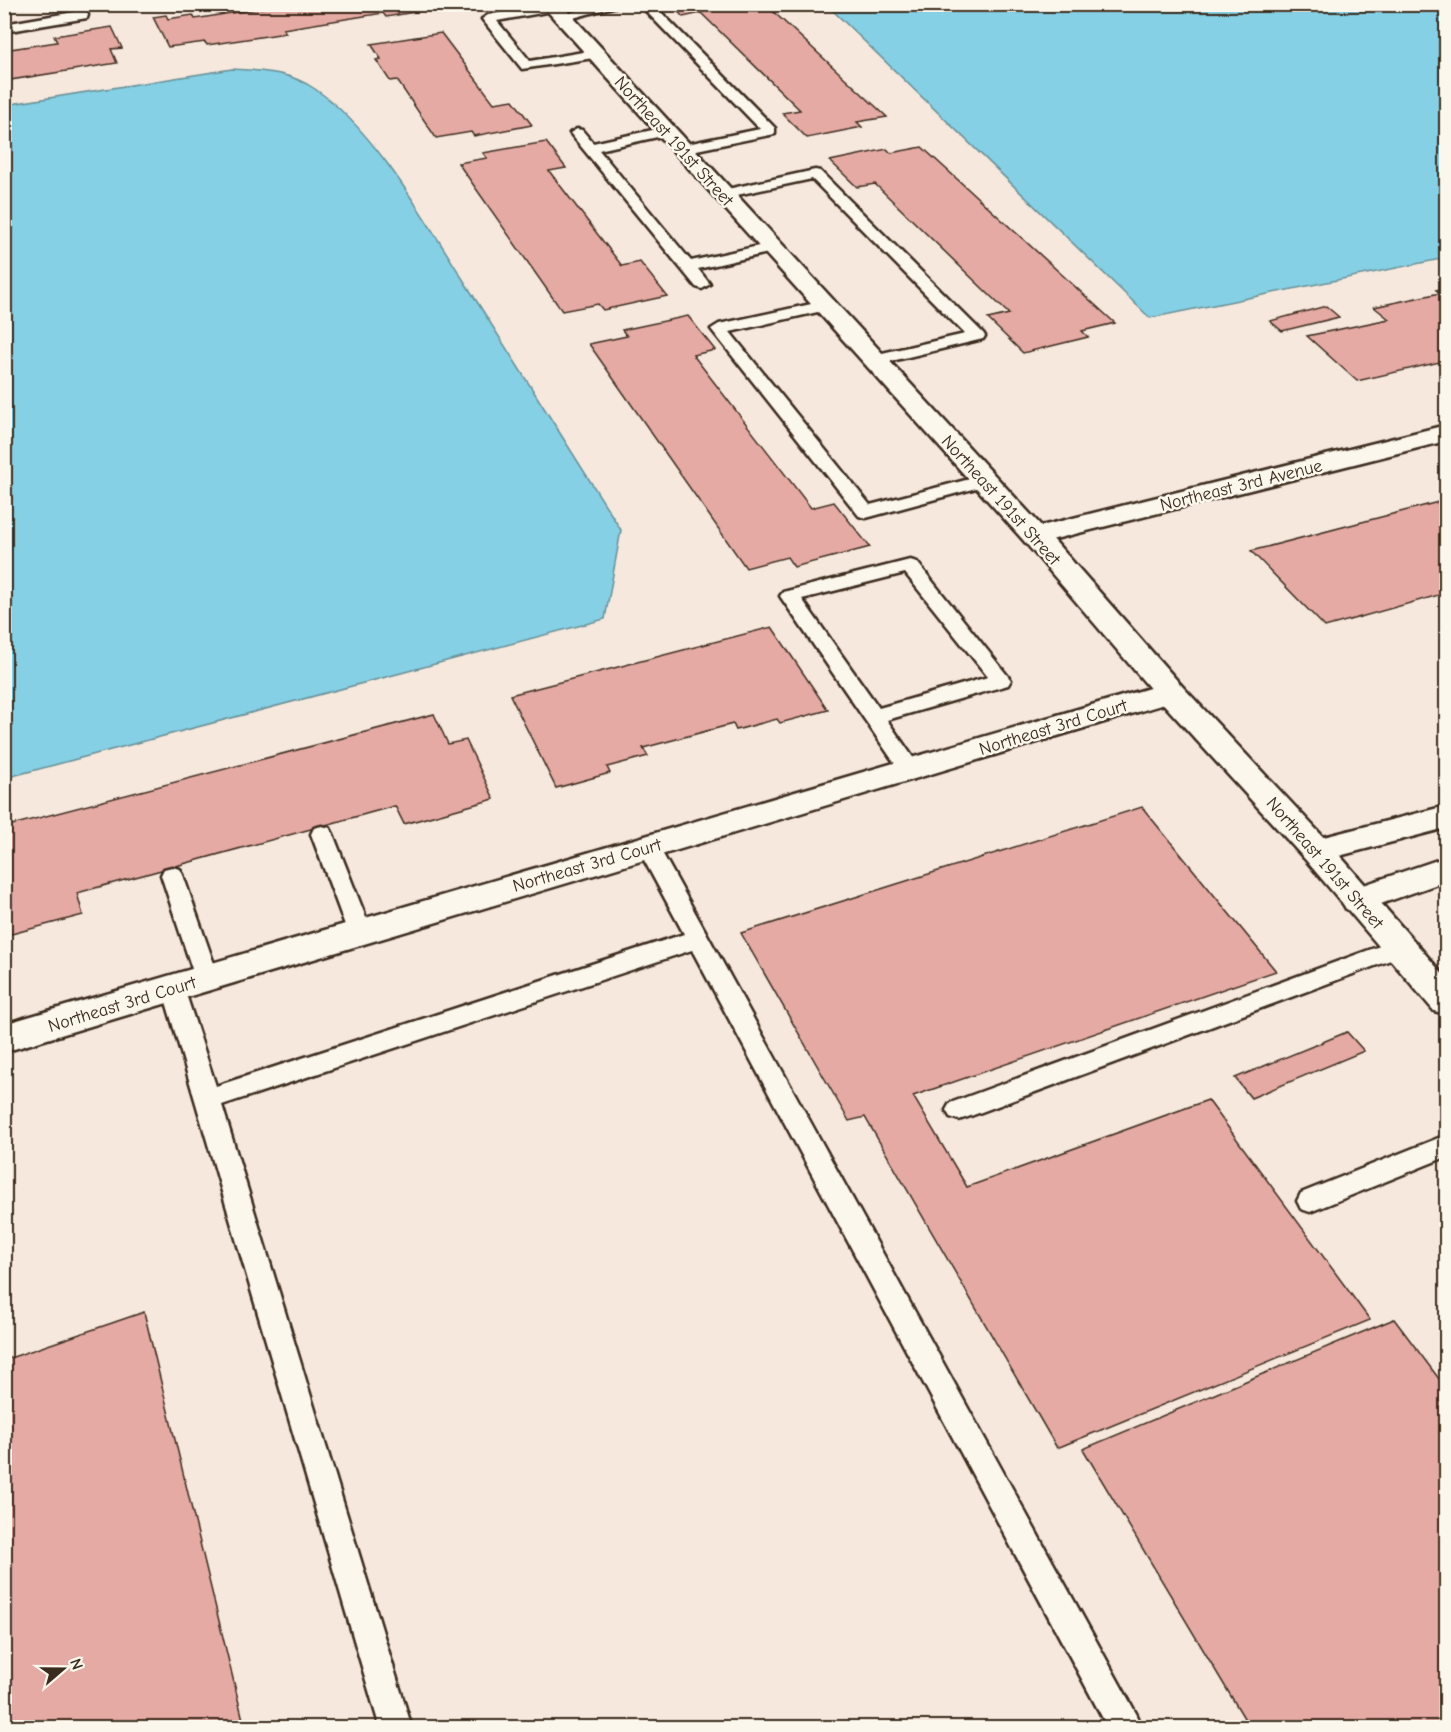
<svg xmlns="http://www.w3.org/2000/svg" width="1451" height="1732" font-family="'Comic Neue',sans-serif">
<rect width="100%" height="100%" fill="#f6e8dd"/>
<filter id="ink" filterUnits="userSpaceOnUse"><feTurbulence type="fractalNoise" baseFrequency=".0167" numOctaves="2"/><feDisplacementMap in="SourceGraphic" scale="12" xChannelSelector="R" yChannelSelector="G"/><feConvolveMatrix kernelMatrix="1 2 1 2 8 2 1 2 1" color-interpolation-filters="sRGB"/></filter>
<g filter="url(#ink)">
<g fill="#85d0e5" stroke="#678e95" stroke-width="1.5">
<path d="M827,5H1446V258L1150,318Z"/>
<path d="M232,69C262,71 289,71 315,89C375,130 425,220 464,281C516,364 569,447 621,530L605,619L5,778V105Z"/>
</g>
<g fill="#e4aaa3" stroke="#3b2a1e" stroke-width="1.5">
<path d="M285,4H436L423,7L426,10L386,17L383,13L283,29L286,33L207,45L205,42L168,47L153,17L166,15L168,19L193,15L195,19Z"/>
<path d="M671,4H765L887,117L857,122L862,127L807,138L782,113L800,110L701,13L683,17Z"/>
<path d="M112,27L122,48L111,49L117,63L4,81V50L57,42L54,36Z"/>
<path d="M441,33L494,103L513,100L532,125L474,136L471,132L436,138L397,80L390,81L376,60L381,59L371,44Z"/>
<path d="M546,142L566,168L549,171L622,266L640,262L667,296L603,310L598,304L562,311L458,163L487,158L483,153Z"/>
<path d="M922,147L1115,323L1082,331L1088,337L1023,353L988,319L1009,314L875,184L857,187L830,161L887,149L891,153Z"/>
<path d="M1446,288V364L1444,361L1357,381L1307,336L1389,319L1374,307L1440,293L1436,290Z"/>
<path d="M1326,306L1339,317L1282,331L1270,321Z"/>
<path d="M688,316L715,350L693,355L811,508L834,502L870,547L794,567L787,557L746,568L589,344L627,336L622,330Z"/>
<path d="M1446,500V593L1325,627L1251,551Z"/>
<path d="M772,627L828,710L780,723L777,719L736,730L733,724L643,748L648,756L607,767L610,773L556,788L510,695Z"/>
<path d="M434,714L448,744L466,740L494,799L404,824L395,806L77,893L83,915L4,936V827Z"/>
<path d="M1142,807L1276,971L913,1096L967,1187L1208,1100L1370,1320L1057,1448L865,1117L849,1121L741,933Z"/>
<path d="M1347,1032L1364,1051L1251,1098L1235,1078Z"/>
<path d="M144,1312L245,1728H4V1360Z"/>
<path d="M1394,1319L1446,1388V1728H1250L1083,1449Z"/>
</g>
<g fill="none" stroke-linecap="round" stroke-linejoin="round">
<g stroke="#3b2a1e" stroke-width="5">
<g id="lane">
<path d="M71,4H84L88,15L87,18L4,32V24L74,12Z"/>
<path d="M545,4H557L558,7L552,11L497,21L530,61L595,50L602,54L600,57L522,69L482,19L488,15Z"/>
<path d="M599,4H624L562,21L556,17Z"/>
<path d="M639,4H653L775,128V134L682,153L677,152V146L760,129Z"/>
<path d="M666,127L673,131L671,134L599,150L691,261L772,243L780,248L777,251L698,269L710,284L702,289L696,287L570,133L577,129L582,130L593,143Z"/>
<path d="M815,170L820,171L983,333L985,336L983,339L875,365L869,364L867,360L869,356L965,334L812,179L723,198L716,194L723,190Z"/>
<path d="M825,301L831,303L833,306L831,309L730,332L870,505L985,475L991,476L994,480L991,484L866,518L859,516L711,329L719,324Z"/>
<path d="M910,560L917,562L1011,680L1008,685L887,720L921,769L918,774L910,776L902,774L780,596L783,592ZM905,573L988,677L879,708L802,599Z"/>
<path d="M322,826L330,828L333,834L372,933L368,939L360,942L352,939L348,933L311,834L314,828Z"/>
<path d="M648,839L656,841L659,847L1137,1715L1142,1728H1108L692,950L222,1105L412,1728H380L162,988L166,982L174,979L182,982L216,1086L684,934L637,847L640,841Z"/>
<path d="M172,867L180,869L183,875L219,978L215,984L207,987L199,984L195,978L161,875L164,869Z"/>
<path d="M1399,939L1407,942L1411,948L1407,954L968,1117L959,1120L950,1117L946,1110L950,1103Z"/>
<path d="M1446,1135V1157L1310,1212L1301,1209L1297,1201L1301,1193Z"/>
</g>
</g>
<g stroke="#3b2a1e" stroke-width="5">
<g id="street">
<path d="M1446,425V441L1035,544L1025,542L1021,536L1025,530Z"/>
<path d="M1170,682L1181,685L1185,692L1181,699L4,1052V1024Z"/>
<path d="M1446,806V828L1316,862L1304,858L1300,850L1304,842Z"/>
<path d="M1446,857V881L1358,912L1346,909L1341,900L1346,891Z"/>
</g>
</g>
<g stroke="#3b2a1e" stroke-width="5">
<path id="secondary" d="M541,4H561L1045,530L1181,685L1328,842L1446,978V1014L1434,1011L1304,858L1159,699L1025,542Z"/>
</g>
<use href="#lane" fill="#fbf7ec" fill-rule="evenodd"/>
<use href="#street" fill="#fbf7ec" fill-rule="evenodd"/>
<use href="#secondary" fill="#fbf7ec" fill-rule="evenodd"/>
</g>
</g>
<g text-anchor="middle" stroke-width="5" stroke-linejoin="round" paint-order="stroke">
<g font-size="18" fill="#3b2a1e" stroke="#fbf7ec">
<text transform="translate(674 141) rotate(48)" y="6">Northeast 191st Street</text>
<text transform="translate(1241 485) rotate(-14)" y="6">Northeast 3rd Avenue</text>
<text transform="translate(1001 500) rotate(48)" y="6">Northeast 191st Street</text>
<text transform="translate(1053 727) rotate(-17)" y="6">Northeast 3rd Court</text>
<text transform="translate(1325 863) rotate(49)" y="6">Northeast 191st Street</text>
<text transform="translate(587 865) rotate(-16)" y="6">Northeast 3rd Court</text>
<text transform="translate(122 1004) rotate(-17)" y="6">Northeast 3rd Court</text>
</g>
</g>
<rect width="1451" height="1732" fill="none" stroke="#fbf7ec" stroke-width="24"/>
<rect x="12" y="12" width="1427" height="1708" fill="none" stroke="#3b2a1e" stroke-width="2" filter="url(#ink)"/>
<g transform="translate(63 1669) rotate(70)" stroke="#fbf7ec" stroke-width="4.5" paint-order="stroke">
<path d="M0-4.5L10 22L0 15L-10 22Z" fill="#3b2a1e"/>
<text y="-9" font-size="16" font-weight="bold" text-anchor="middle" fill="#3b2a1e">N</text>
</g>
</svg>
